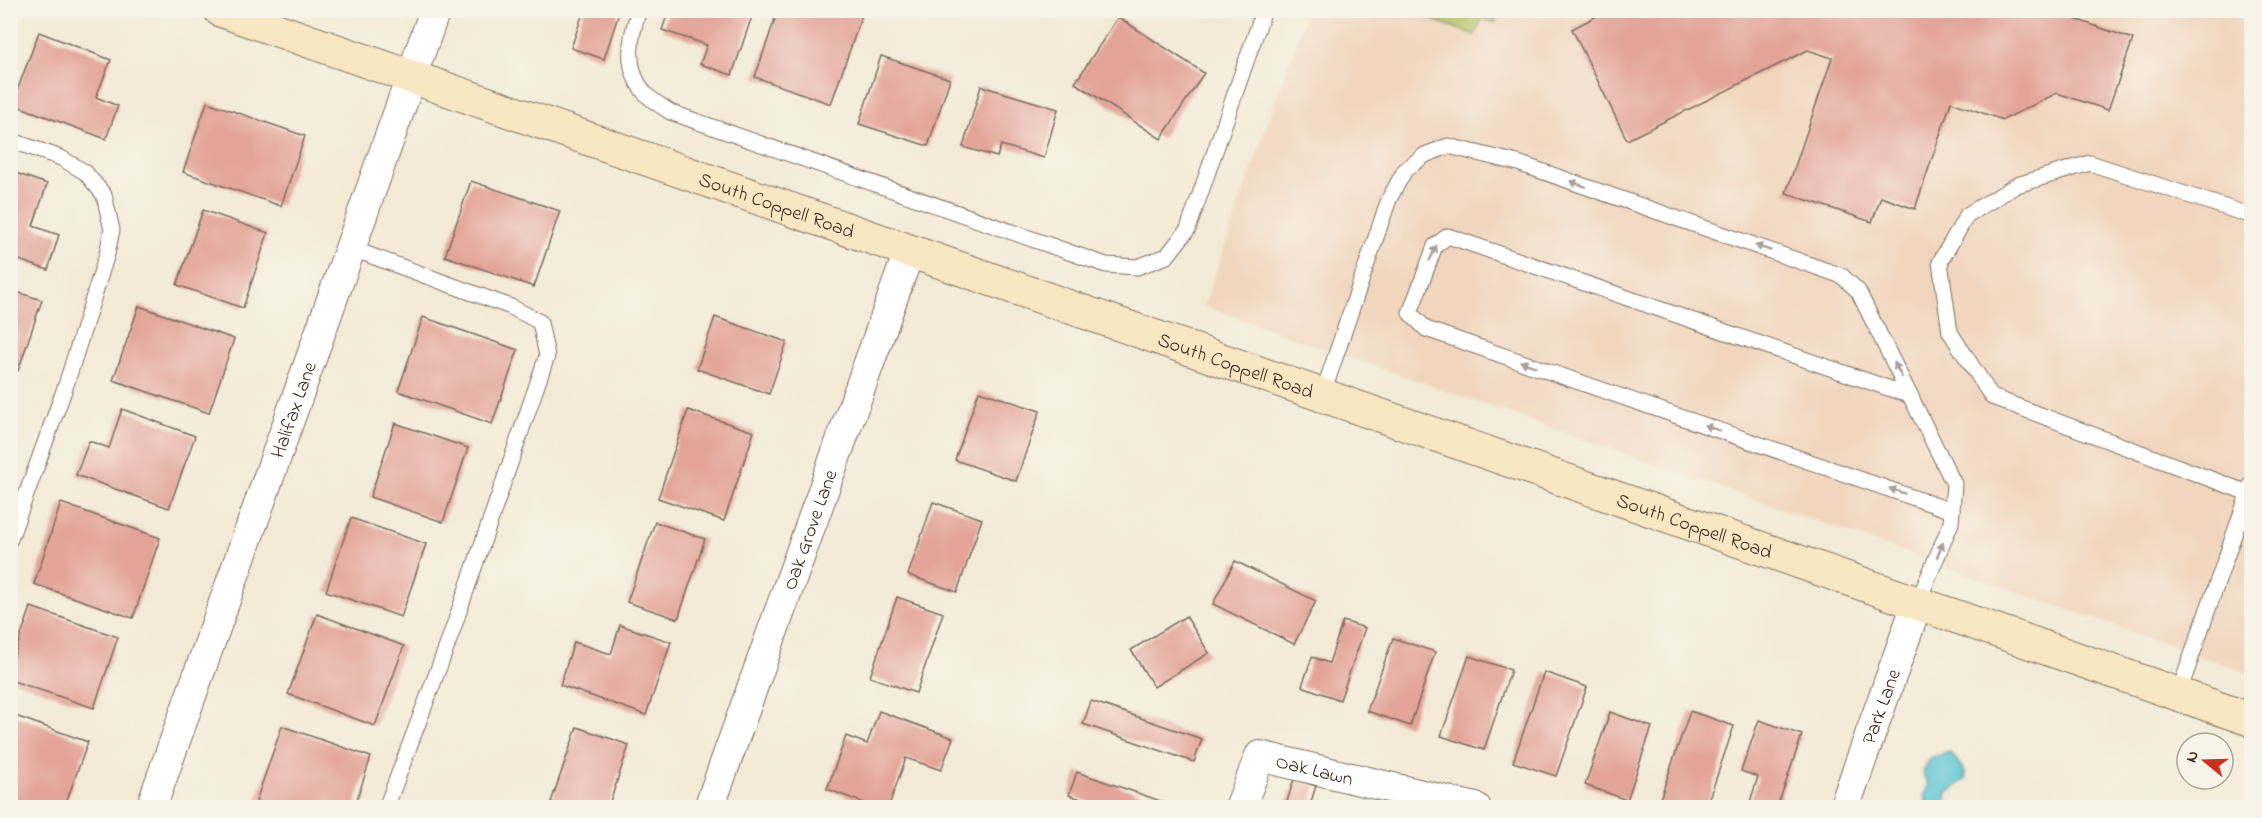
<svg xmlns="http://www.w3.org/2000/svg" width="2262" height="818" font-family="'Indie Flower',sans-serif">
<rect width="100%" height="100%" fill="#f7f3e8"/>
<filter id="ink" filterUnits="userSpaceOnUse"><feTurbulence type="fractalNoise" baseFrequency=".0167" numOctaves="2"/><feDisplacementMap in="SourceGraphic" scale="12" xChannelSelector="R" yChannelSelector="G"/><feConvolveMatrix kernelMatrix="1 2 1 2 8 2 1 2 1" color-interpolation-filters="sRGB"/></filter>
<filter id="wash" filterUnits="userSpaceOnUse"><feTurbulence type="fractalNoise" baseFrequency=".008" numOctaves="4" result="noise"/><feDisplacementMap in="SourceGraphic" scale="24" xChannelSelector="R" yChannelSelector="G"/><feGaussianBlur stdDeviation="1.35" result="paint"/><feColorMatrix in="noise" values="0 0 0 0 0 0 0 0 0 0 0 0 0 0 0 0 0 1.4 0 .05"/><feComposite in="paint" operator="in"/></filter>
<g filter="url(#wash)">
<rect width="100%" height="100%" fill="#f3ead5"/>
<path fill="#f1d5bd" d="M1307,11H2251V674L1204,306Z"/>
<path fill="#b1bf61" stroke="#767440" stroke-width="1.5" d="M1409,11L1500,10V11L1495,23L1482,18L1475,35Z"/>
<path fill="#59c4d3" stroke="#4a7778" stroke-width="1.5" d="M1950,752L1964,770L1966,779L1947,793L1945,804L1940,807L1927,806L1924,794L1928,786L1923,773C1929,755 1933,757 1950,752Z"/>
<g id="blocks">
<g fill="#e3a398">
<path d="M584,10H620L604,59L571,48Z"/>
<path d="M669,10H754L732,75L700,64L707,45L662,30Z"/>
<path d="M778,10H849L862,15L831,104L755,77Z"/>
<path d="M1608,10H2077L2075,19L2133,39L2108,110L2057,93L2003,120L1951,102L1915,209L1881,197L1872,222L1786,193L1832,58L1808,50L1627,140L1572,29Z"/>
<path d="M1118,17L1204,73L1161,139L1075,83Z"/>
<path d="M39,32L111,60L96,97L118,106L106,139L12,104Z"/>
<path d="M881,56L950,79L928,146L859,124Z"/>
<path d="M981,86L1058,109L1044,158L1001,145L997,157L963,147Z"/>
<path d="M207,102L305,136L281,206L183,172Z"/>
<path d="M10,171L47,184L33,226L59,235L48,270L10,257Z"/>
<path d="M471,181L560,211L534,287L445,256Z"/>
<path d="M203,210L268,233L243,308L177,285Z"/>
<path d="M10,290L42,300L18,371L10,369Z"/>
<path d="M139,306L234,339L209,413L113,380Z"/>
<path d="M423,317L518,350L492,424L398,391Z"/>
<path d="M715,317L787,342L769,394L697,369Z"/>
<path d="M979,391L1040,411L1016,481L955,460Z"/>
<path d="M122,409L195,436L169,508L76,475L89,441L109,448Z"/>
<path d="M688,410L754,432L724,521L658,498Z"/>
<path d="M395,423L468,448L443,522L370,497Z"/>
<path d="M933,502L982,519L957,592L908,575Z"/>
<path d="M61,503L160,538L133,618L34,584Z"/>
<path d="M351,518L426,544L401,617L326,591Z"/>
<path d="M655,522L705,539L678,619L627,602Z"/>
<path d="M1235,561L1316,601L1294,644L1213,604Z"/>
<path d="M897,597L943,613L916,693L870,677Z"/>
<path d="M31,607L118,637L94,708L10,680V667Z"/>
<path d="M317,614L404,646L375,726L288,694Z"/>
<path d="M1186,616L1209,653L1154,687L1131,650Z"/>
<path d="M1343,621L1365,628L1340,700L1302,686L1312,657L1329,663Z"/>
<path d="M620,625L671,642L646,715L560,685L574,642L611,654Z"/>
<path d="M1393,638L1435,652L1410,726L1367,711Z"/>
<path d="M1469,656L1511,670L1484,750L1441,736Z"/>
<path d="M1544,672L1587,687L1556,776L1513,762Z"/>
<path d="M1091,701L1202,739L1194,762L1083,724Z"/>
<path d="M879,711L953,738L941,770L906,758L888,808H877L827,789L846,736L867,744Z"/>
<path d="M1690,711L1734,726L1706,808H1657Z"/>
<path d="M1610,712L1652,727L1627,800L1585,785Z"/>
<path d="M10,714L88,742L64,808H32L10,800Z"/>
<path d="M1759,720L1802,735L1777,808H1748L1758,777L1741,771Z"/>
<path d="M282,726L371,757L354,808H274L256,801Z"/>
<path d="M577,727L629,745L608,808H567L551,802Z"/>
<path d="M1077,772L1172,805L1171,808H1106L1069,795Z"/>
<path d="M1294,779L1316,786L1309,808H1285Z"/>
</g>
</g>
</g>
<g filter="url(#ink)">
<use href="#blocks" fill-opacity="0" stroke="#7b6d5e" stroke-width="1.5"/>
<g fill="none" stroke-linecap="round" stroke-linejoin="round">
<g stroke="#7b6d5e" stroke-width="17">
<g id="lane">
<path d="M639,10C630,37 624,68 644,92C650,100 662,106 670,112L1106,265L1137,267L1167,256L1188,229L1264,10"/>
<path d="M10,140L61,158L85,172L104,195L112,230L107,254L66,385L10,539"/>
<path d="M350,248L511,307L540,322L547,356L447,646L386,808"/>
<path d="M1322,396L1389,199L1405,170L1425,155L1448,146L1518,163L1842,276L1858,291L1954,484L1951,523L1917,604"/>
<path d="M1911,396L1448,236L1435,246L1410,313L1426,329L1952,511"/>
<path d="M2248,493L1992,397L1950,332L1940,262L1967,215L2017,185L2090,163L2252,216"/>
<path d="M2178,695L2252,483"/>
</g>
</g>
<g stroke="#7b6d5e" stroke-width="32">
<g id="street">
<path id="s1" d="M151,808L435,10"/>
<path id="s2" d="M709,808L909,252"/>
<path id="s3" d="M1240,808L1260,756L1476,808"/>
<path id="s4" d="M1844,808L1917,604"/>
</g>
</g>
<g stroke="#7b6d5e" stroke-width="35">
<g id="secondary">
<path id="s5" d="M220,10L2252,720"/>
</g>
</g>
<use href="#lane" stroke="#fff" stroke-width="15"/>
<use href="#street" stroke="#fff" stroke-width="30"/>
<use href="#secondary" stroke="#f9e7c3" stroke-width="33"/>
</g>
<defs><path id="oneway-solid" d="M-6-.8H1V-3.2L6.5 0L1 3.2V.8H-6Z" transform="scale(1.5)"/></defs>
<g fill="#a79f9a">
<use href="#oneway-solid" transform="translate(1578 184) rotate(-161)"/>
<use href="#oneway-solid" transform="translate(1763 248) rotate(-161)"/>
<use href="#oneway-solid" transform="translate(1433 253) rotate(-65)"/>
<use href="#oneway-solid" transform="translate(1528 364) rotate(-161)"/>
<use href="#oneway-solid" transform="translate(1898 370) rotate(-117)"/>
<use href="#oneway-solid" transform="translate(1712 428) rotate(-161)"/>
<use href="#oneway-solid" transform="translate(1897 491) rotate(-161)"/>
<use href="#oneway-solid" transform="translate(1940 550) rotate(-68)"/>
</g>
</g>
<g text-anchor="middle" stroke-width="5" stroke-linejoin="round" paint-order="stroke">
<g font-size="20" fill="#3b2a1e" stroke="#f7f3e8">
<text dy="7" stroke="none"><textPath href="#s5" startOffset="590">South Coppell Road</textPath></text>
<text dy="7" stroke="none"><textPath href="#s5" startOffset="1076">South Coppell Road</textPath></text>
<text dy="7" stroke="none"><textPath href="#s1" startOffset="423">Halifax Lane</textPath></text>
<text dy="7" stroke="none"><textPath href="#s5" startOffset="1562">South Coppell Road</textPath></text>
<text dy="7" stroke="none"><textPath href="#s2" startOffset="296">Oak Grove Lane</textPath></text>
<text dy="7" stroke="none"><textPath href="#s4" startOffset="108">Park Lane</textPath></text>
<text dy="7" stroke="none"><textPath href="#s3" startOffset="112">Oak Lawn</textPath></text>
</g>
</g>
<rect width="2262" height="818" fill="none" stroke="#f7f3e8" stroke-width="36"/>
<g transform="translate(2205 761) rotate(289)"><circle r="28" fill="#f7f3e8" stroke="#aca397" stroke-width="1.5"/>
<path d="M0-4.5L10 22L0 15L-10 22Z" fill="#c8321e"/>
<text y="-9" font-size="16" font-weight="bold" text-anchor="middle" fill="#3b2a1e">N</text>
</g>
</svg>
